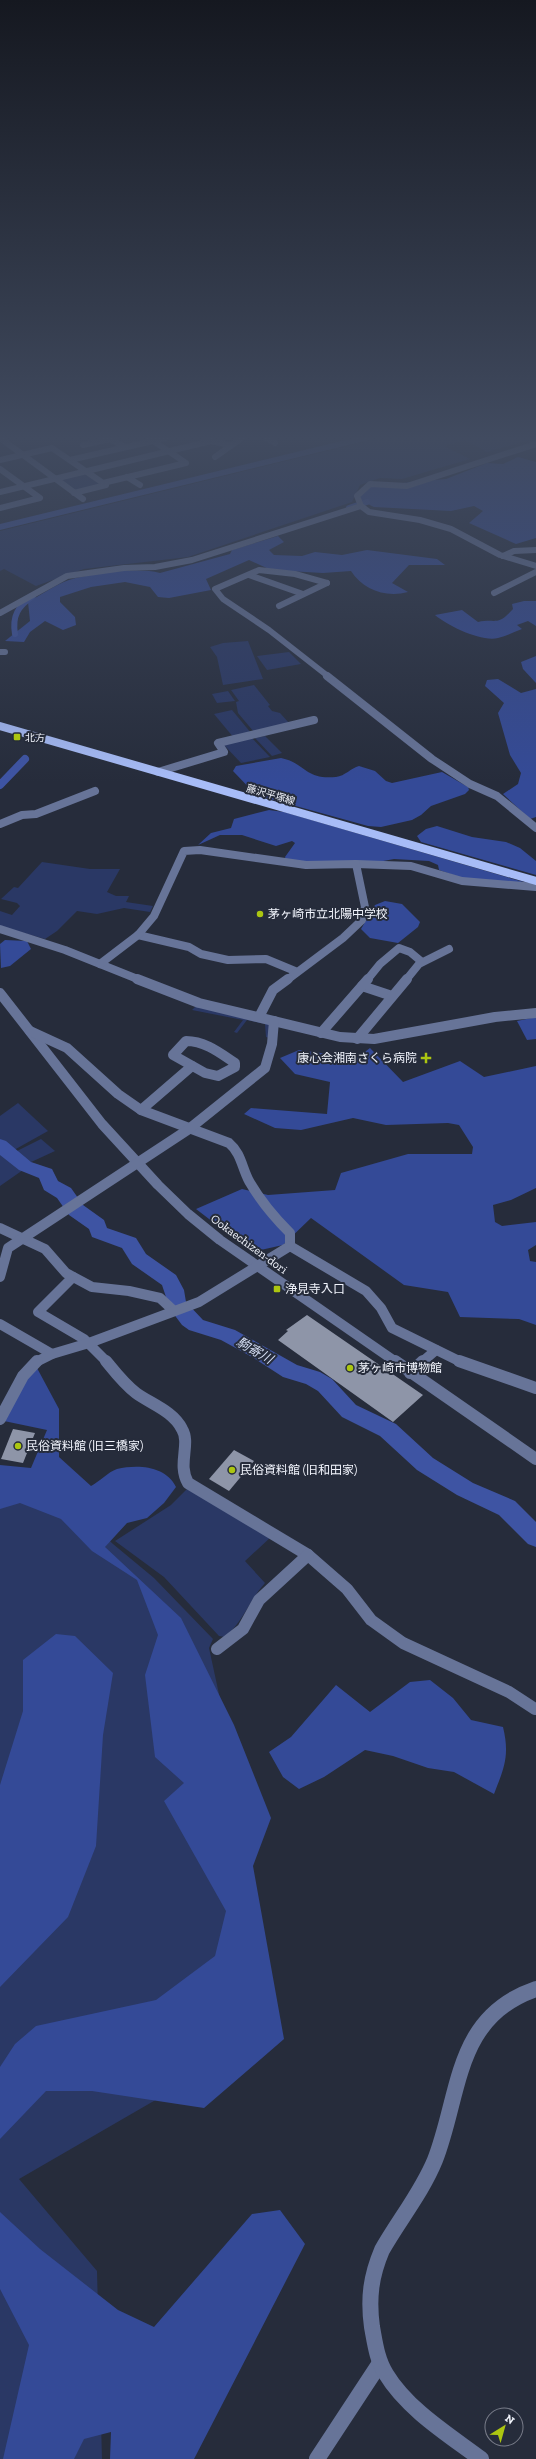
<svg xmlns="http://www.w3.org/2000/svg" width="536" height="2459" font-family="'Zilla Slab','Noto Sans JP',serif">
<rect width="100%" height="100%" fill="#262c3b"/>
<g fill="#2a3865">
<path d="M380,438H536L487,452L465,440L444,446L470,459L402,479L380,478L360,485L352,502L188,557L84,569L36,586L4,569L0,571V531Z"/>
<path d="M83,473L101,485L76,491L58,479Z"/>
<path d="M248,641L263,679L223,685L217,657L210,647L223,643Z"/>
<path d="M289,652L301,664L267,670L257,656Z"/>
<path d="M254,685L270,705L268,706L272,711L280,713L290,724L254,732L238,713L236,702L239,701L231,690Z"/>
<path d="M228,691L235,701L217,703L212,694Z"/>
<path d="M232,710L251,733L234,738L214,714Z"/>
<path d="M250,736L270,757L241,763L223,744Z"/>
<path d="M265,736L282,753L272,756L255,738Z"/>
<path d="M42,862L90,869H120L107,892L116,896H129L126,902L153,906L150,912L124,908L97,914L77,911L57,931L45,939L0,926V911L12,915L20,906L17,903L1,899L14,887L18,888Z"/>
<path d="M197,1005L270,1023L269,1038L266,1037L265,1024L247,1020L237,1033L234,1032L243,1020L192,1010Z"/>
<path d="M18,1103L48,1131L14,1150L0,1139V1116Z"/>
<path d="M41,1139L55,1151L29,1163L15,1152Z"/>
<path d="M0,1150L23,1170L0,1186Z"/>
<path d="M0,1485L61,1494L113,1544L154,1578L213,1639L209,1648L227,1731L240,2000L197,2076L19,2179L97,2271L102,2459H0Z"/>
<path d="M187,1489L272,1536L245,1561L265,1583C248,1602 244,1621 225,1637L219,1636L164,1577L115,1541L171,1505Z"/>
</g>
<g fill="#344a97">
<path d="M518,457L536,462V538L516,544L469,523L483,511L474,506L451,511L374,507L359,500L362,493L370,486L446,479L487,463L503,464Z"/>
<path d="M278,536L284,542L269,550L274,555L302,556L315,552L342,555L367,550L437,559L445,565H409L392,583L408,592C386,598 363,590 351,571L323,573L271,570L249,560L206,579L211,590L169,598L158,597L150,587L125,582L91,587L60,597V602L75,617L76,625L63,630L45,621L30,632L24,642L5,641L30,621L28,602C41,595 55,585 69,580C92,573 138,567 160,573L230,554L232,550Z"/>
<path d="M524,601H536V626L528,621L517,625L522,629C514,632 506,636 498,638C481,642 448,626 435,615L462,610L478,622C496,618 497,627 513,609L512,604Z"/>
<path d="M536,656V683L523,669L521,662Z"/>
<path d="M498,679L521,693L536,689V817L530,819L503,794L518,784L521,773L510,755L498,713L504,703L485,686L487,680Z"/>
<path d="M281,758C306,763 304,780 336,777C345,776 351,768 359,766L375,771L386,781L392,783L442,772L468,787L469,790L465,794L431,806L421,815L412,820L381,827L368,826L256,795L233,771L236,766Z"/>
<path d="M269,810L284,812L527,883L468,880L439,870L438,865L429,861L394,859L378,862L301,863L286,860L285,857L295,843L292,841L276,846L242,835H220L198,845L211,833L231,828L234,819Z"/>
<path d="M437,826L472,837L506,842L520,848L536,861V875L421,842L417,836L426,829Z"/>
<path d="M385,901L402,904L420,922L418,927L398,943L370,938L361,929L375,905Z"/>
<path d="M5,940L27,941L31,949L10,966L1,968L0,944Z"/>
<path d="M536,1017V1039L527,1040L517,1021Z"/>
<path d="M370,1048L403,1082L460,1061L484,1077L536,1066V1188L511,1200L493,1205L495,1222L502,1226L536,1222V1245L528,1250L530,1261L536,1262V1325L519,1319L460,1317L448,1292L404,1285L311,1218L283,1245L252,1252L196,1209L242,1189L268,1195L335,1190L341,1173L408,1154H472L473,1147L459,1125L448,1123L386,1125L353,1118L301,1130L275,1128L244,1114L251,1108L327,1114L330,1082L295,1074L280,1058L299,1050L357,1058Z"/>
<path d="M37,1368L59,1409V1457L91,1486C99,1482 108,1472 117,1469C138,1464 166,1466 176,1487L164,1503L147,1518L127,1523L105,1547L181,1618L234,1725L271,1818L253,1866L284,2039L204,2108L92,2091H46L0,2139V2067L15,2044L36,2026L156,2000L215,1956L226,1911L164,1801L184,1783L155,1757L145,1675L158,1635L137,1580L92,1551L61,1519L20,1503L0,1509V1465L31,1468L47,1430L4,1421L26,1377Z"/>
<path d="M56,1634L75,1636L113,1673L103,1735L96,1846L68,1917L0,1987V1785L23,1711V1660Z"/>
<path d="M430,1680L453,1698L471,1720L503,1727C510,1756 504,1768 494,1794L454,1772L428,1768L393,1756L365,1750L324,1777L299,1789L283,1777L269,1752L291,1737L336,1685L370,1712L410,1682Z"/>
<path d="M280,2210L305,2244L194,2459H110L111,2432L84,2439L74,2459H3L29,2345L0,2289V2212L40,2249L118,2310L154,2327L252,2214Z"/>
</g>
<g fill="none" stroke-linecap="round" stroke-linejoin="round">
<g stroke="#3e54a3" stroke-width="6">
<path d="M349,508L367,502"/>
<path d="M15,634C12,616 18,606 33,596"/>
</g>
<path stroke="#3e54a3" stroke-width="8" d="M0,785L25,759"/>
<g fill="#3e54a3" fill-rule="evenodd">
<path d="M354,438H370L369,440L0,530V524Z"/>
<path d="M0,1139L6,1141L31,1162L52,1169L58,1181L71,1188L83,1205L104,1220L107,1228L136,1238L146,1254L176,1275L184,1290L186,1302L203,1320L235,1330L297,1365L320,1372L332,1379L356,1405L396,1424L433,1458L473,1483L515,1501L536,1522V1547L528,1544L499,1515L457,1495L417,1470L380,1436L342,1417L318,1391L306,1384L283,1377L252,1357L221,1340L189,1330L182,1325L170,1309L162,1285L132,1264L122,1248L92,1237L89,1229L69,1215L57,1198L44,1190L39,1178L19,1170L0,1155Z"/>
</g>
</g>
<g fill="#8e95a8">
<path d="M307,1315L423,1395L393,1422L278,1340L288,1331L286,1330Z"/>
<path d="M13,1429L35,1433L23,1463L1,1459Z"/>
<path d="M234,1450L254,1461L229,1491L209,1479Z"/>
</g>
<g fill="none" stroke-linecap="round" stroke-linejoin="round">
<g stroke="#677498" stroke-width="6">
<path d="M0,438L83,499"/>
<path d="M266,438L275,443"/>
<path d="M536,444L407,486L370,484L357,496L361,506L369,512L420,520L451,529L500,555L536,566"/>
<path d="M83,445L110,439L125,447"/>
<path d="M215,457L242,438"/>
<path d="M0,460L52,448L103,483"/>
<path d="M70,460L166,438"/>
<path d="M0,469L40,498L0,508"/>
<path d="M127,477L140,485"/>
<path d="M0,492L211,441L231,445"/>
<path d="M74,493L106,485L103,483L186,463L149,438"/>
<path d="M503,556L514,551L536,550"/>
<path d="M249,575L303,594"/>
<path d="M327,583L295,574L259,570L215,589L223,599L269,630L329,677"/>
<path d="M494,593L536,572"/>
<path d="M279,606L327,583"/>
<path d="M0,613L67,576L124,568L155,567L192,560L361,506"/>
<path d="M0,652H5"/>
</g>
<g stroke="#677498" stroke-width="8">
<path d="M327,676L432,759L470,784L497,796L536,828"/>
<path d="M158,772L224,752L218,743L314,720"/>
<path d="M0,824L22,815L36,814L95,791"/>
<path d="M356,864L411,866L462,881L536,887"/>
<path d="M0,929L65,950L140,980"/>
<path d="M138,935L189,947L201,954L228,960L266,959L295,971"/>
<path d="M100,964L138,935L154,916L184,851L200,850L306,865L356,864L365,907L362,920L343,938L287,980"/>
<path d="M367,980L380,964L399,948L410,952L422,962"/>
<path d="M406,980L419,964L449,949"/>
</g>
<g stroke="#677498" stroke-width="10">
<path d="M137,979L199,1003L340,1037L374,1039L495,1017L536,1013"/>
<path d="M362,986L392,996"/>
<path d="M0,993L102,1124L158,1185L188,1214L220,1240L396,1362"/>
<path d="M259,1017L273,990L288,979"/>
<path d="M30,1031L67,1048L118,1094L141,1110L229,1143C241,1153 242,1168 249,1181C260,1200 275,1218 290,1233V1246L366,1291L381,1308L392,1328L461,1362"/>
<path d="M321,1033L368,979"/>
<path d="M357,1039L407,979"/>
<path d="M186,1041C205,1041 220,1053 235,1063V1067L218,1076L205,1073L173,1055Z"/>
<path d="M141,1110L192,1066"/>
<path d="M0,1228L45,1249L66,1273L92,1287L129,1291L160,1298L174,1311"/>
<path d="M0,1277L8,1248L189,1129L265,1068L272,1044L274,1021"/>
<path d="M73,1277L38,1312L84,1339L107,1362"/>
<path d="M0,1324L52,1354"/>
<path d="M36,1362L52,1354L89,1343L199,1302L290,1246"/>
<path d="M422,1362L436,1350"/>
</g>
<g stroke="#677498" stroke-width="12">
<path d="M106,1361C115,1372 124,1384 136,1393C151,1404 173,1411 182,1429C191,1444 177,1464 188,1483L308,1555L347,1589L371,1620L403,1643L509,1692L535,1709"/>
<path d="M395,1361L536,1459"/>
<path d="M459,1361L536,1388"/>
<path d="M410,1373L423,1361"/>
<path d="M0,1419L23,1376L37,1361"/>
<path d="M217,1649L243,1629L259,1600L308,1555"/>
</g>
<g stroke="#677498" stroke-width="16">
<path d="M317,2459L380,2363"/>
<path d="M481,2459C449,2435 407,2409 386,2374C377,2360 375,2343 372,2327C368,2298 371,2276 382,2250C399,2220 422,2192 435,2160C461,2093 454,2017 536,1989"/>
</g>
<path stroke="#a7bcf7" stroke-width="8" d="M0,726L536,881"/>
</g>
<linearGradient id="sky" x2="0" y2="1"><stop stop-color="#151820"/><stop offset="0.56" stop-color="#414b60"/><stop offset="1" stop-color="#414b60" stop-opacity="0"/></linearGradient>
<rect width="536" height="782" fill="url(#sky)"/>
<g fill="#acc611" stroke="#262c3b" stroke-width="1.5">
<rect x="13" y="733" width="8" height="8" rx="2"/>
<circle cx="260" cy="914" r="4"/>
<path d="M424 1052h4v4h4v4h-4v4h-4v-4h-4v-4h4z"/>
<rect x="273" y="1285" width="8" height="8" rx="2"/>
<circle cx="350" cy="1368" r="4"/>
<circle cx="18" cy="1446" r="4"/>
<circle cx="232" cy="1470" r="4"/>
</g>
<g text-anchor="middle" stroke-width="4" stroke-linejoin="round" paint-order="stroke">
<g font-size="10" fill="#f2f5fd" stroke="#262c3b" text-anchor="start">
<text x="25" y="741">北方</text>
</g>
<g font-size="10" fill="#f2f5fd" stroke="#262c3b">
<text transform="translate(271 794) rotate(16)" y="4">藤沢平塚線</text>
</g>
<g font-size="12" fill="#f2f5fd" stroke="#262c3b" text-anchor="start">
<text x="268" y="918">茅ヶ崎市立北陽中学校</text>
<text x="417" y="1062" text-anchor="end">康心会湘南さくら病院</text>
<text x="285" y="1293">浄見寺入口</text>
<text x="358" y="1372">茅ヶ崎市博物館</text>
<text x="26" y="1450">民俗資料館 (旧三橋家)</text>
<text x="240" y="1474">民俗資料館 (旧和田家)</text>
</g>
<g font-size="12" fill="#f2f5fd" stroke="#262c3b">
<text transform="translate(249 1244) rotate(36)" y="4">Ookaechizen-dori</text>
</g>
<g font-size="13" font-style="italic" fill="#d6dff5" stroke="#262c3b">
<text transform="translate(255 1350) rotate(30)" y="5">駒寄川</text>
</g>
</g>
<g transform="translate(504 2427) rotate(37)"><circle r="19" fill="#262c3b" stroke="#787c89"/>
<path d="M0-3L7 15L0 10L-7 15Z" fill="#acc611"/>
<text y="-6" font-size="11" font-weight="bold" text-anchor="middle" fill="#f2f5fd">N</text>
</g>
</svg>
